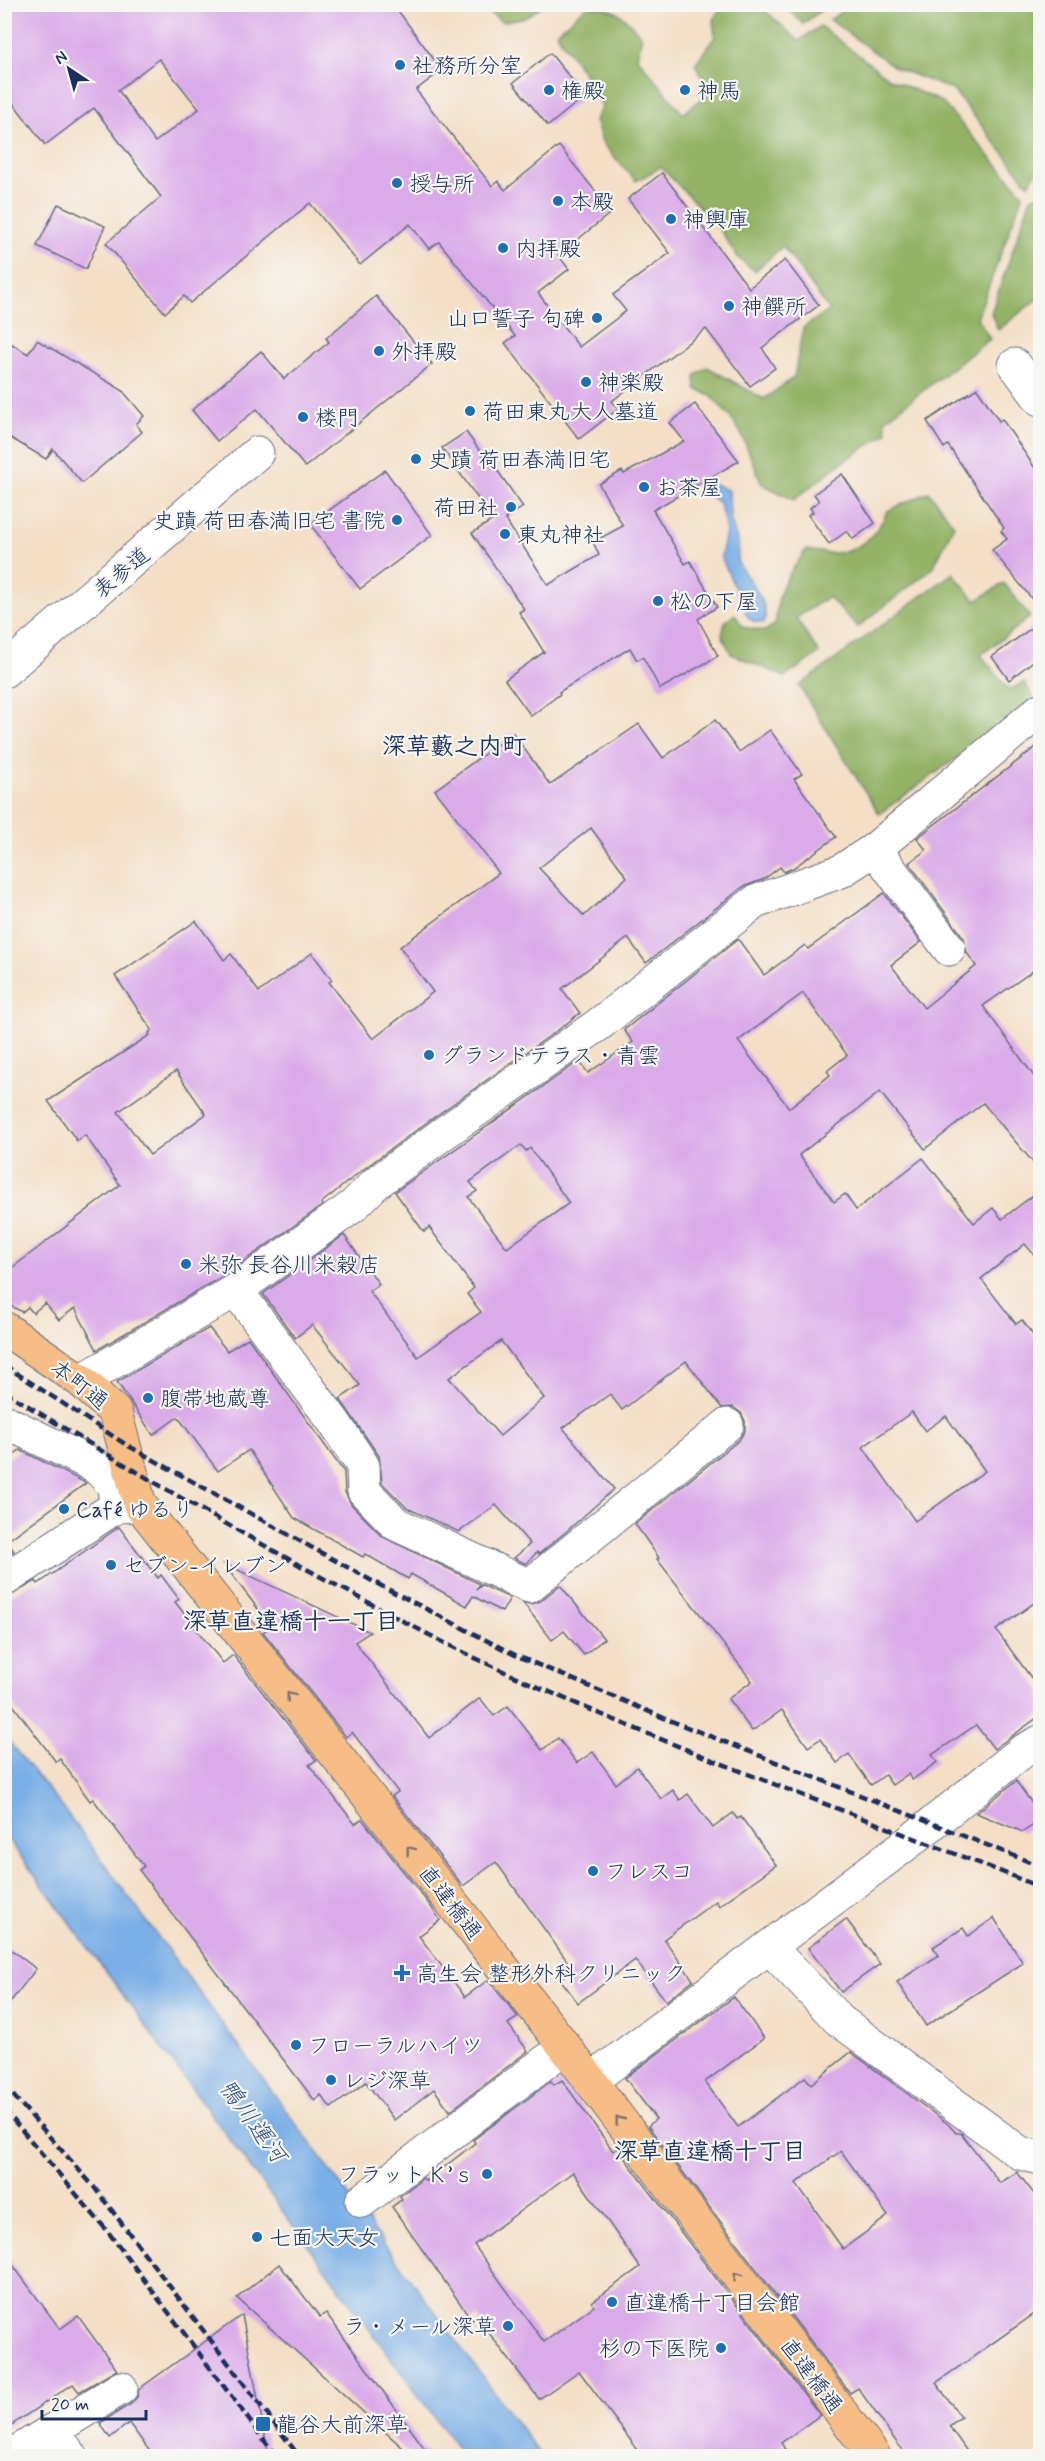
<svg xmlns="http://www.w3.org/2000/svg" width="1045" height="2461" font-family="Mynerve,'Klee One',sans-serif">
<rect width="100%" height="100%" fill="#f6f6f2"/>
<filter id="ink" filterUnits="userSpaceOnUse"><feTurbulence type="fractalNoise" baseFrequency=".0167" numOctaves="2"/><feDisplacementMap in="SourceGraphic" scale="12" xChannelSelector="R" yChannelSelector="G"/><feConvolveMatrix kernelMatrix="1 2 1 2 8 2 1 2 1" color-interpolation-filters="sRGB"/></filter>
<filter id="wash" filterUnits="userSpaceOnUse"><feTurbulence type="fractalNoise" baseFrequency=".008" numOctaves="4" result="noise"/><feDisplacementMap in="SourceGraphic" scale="24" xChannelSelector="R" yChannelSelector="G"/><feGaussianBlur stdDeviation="1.35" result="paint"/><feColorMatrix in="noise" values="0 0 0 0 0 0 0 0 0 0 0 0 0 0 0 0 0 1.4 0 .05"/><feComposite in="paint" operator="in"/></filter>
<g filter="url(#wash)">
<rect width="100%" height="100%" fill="#f4dfc6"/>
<g fill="#92b265" stroke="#567062" stroke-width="1.5">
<path d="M851,4L1040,5V164L1029,185L953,90L896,68L830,20Z"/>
<path d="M479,5H543L527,17L502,22Z"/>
<path d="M722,5H759L799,41L820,26L890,79L942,102L1023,194L977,318L990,339L885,420L887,433L838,465L794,500L762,484L740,431L730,417L711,396L696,389L695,376L707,367L764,399L794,377L803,328L829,310L783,246L755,271L738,258L718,227L661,167L636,181L603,144L595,120L602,107L595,90L556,33L586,7C617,6 623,15 642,37L637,57L683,114L709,92L695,64L715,37L713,21Z"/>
<path d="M784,5H828L803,24Z"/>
<path d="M1040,194V297L998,330L991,313L1031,197Z"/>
<path d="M929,492L954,525L933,568L858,627L828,597L796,618L819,653L785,677L731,654L722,635L725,622L735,614L743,627L765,631L776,623C776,589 787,577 806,550C815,551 825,553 834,553C858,554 880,531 887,511Z"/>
<path d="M953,573L976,601L1004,583L1030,617L981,655L1009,690L1024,682L1034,698L994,731L879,814L799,686Z"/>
</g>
<g fill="#79aee6" stroke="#4a6ea2" stroke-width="1.5">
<path d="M704,485H717L729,491L730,518L739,546L737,561C747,580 771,602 764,623L753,621L748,617L721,557L726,532L720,504L702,489Z"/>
<path d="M5,1737L64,1809L541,2456H463L5,1835Z"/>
</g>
<g id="blocks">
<g fill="#daaae9" fill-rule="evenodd">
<path d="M4,4H393L442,70L416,90L492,186L498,181L505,190L559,146L612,212L558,255L569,269L538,293L579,347L626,311L613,295L670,253L628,199L662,173L749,288L785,260L819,305L762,348L775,368L750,386L706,329L612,401L618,409L579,439L505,343L515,336L439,242L429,249L410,224L360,265L310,203L190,303L184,296L165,313L106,243L161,197L94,108L45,145L4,91ZM159,59L199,109L155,142L118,90Z"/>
<path d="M550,53L585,96L548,126L513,83Z"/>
<path d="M58,204L105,226L86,269L37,246Z"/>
<path d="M376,296L432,364L305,467L257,409L217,441L192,410L261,351L284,379L329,342L326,338Z"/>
<path d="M4,339L28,354L37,340L122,390L144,416L136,424L142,432L82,483L53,449L46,459L4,434Z"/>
<path d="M977,388L999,421L1002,419L1041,477V610L992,550L1007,539L1001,531L1004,528L948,445L944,448L927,421Z"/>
<path d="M695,404L739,461L653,510L685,564L690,561L717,607L698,619L718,656L660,689L643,657L637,660L630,648L559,692L560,694L531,716L505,680L544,652L519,612L524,609L472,533L493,520L442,448L466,432L493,469L495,467L523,507L505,519L548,585L599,555L593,542L623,526L599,484L622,471L624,474L684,441L670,423Z"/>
<path d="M385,470L432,535L360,589L310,524Z"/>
<path d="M842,474L875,523L853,539L847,531L829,544L808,515L813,512L810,508L819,501L814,494Z"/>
<path d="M1041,621V655L1009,680L992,657Z"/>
<path d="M715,720L739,752L770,730L802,774L794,779L836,837L793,868L784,872L780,867L764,879L743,887L646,963L628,938L562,989L580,1013L558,1030L430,1120L365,1168L321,1203L323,1205L226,1274L97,1350L75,1308L59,1320L45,1303L33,1313L28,1307L22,1312L4,1302V1274L120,1185L85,1135L77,1141L48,1101L150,1035L149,1033L152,1030L115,976L196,921L224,960L231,954L259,992L312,953L332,980L329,982L373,1039L433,992L400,947L499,873L435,790L513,733L550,785L639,724L663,758ZM591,828L627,877L584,916L539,868ZM176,1071L206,1114L150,1155L118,1112Z"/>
<path d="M1041,743V965L983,1006L1041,1086V1172L983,1103L925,1149L880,1092L799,1155L834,1202L845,1194L856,1210L923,1158L974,1223L993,1208L1002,1219L1041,1189V1263L1025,1244L981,1279L1016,1324L1022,1320L1041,1346V1598L996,1630L1041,1691V1715L994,1749L976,1725L932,1755L937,1762L912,1780L908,1774L892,1785L885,1775L871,1785L849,1754L837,1763L820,1739L808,1747L782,1710L752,1731L728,1699L752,1681L657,1559L659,1558L635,1524L739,1440L745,1431V1421L741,1413L733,1407L722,1408L686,1361L622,1410L610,1394L563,1428L614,1489L568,1530L539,1554L537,1552L526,1564L514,1558L530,1544L496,1505L459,1532L407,1508L382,1483L379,1456L340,1399L360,1385L312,1325L295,1338L263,1294L344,1235L379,1284L369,1291L418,1357L481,1312L467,1294L474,1288L429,1227L424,1232L395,1192L579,1061L588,1073L633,1042L624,1030L738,939L764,975L805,945L808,949L884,893L921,942L891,965L924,1008L976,966L967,953L964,938L909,863L926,850L917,838ZM803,993L847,1055L827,1071L830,1075L789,1108L738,1041ZM521,1145L526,1151L530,1148L569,1203L507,1248L468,1197L477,1191L470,1182ZM501,1341L544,1398L500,1436L449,1378ZM912,1412L925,1431L946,1416L985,1471L915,1521L863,1447Z"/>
<path d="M209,1328L227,1351L248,1338L344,1472L345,1492L351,1504L383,1537L480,1584L476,1590L482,1585L510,1598L502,1612L473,1596L467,1606L411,1574L408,1579L365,1554L363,1557L294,1518L249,1450L218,1471L178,1417L153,1435L117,1382Z"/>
<path d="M20,1450L86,1483L7,1541L14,1551L4,1557V1462Z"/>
<path d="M119,1527L158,1578L161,1575L179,1599L175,1602L223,1663L233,1655L316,1760L309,1765L355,1824L362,1819L432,1908L440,1920L419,1936L465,1997L488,1980L518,2017L508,2024L528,2051L450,2111L434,2089L394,2120L366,2082L331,2108L321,2095L315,2101L139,1870L144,1866L93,1799L90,1801L60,1759L56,1762L4,1693V1599L36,1581L38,1584Z"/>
<path d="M223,1563L370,1632L355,1642L429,1738L480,1698L494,1716L508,1706L542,1750L558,1738L577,1763L593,1752L616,1784L637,1767L661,1799L673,1790L680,1800L688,1794L713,1828L733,1813L737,1819L741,1817L776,1865L719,1906L716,1901L664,1939L693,1980L666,2001L635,1960L578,2003L560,1979L573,1969L496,1862L463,1886L392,1796L398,1792L352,1732L346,1737L263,1632L271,1626Z"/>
<path d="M560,1585L604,1639L584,1655L564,1631L552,1640L523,1603L532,1604L540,1601Z"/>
<path d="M1016,1781L1041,1816V1820L1023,1832L976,1813Z"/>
<path d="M994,1918L1023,1963L926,2026L897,1982L939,1955L933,1947L963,1928L968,1936Z"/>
<path d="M846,1919L880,1964L841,1992L808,1948Z"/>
<path d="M4,1944L36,1969L4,2010Z"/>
<path d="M734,1997L764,2038L705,2082L738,2127L805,2077L811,2084L851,2052L948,2124L956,2133H961L1000,2183L1017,2172L1041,2203V2309L936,2383L961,2417L949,2426L971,2457H907L858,2388L850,2393L648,2126L656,2119L625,2078ZM841,2151L888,2216L843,2249L796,2183Z"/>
<path d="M562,2080L613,2151L617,2148L820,2415L781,2443L790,2457H643L579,2371L539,2399L477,2317L472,2320L392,2207L402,2199L400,2196L423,2178L426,2181L475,2143L473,2140L551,2081L554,2085ZM573,2172L640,2267L592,2302L594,2306L544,2342L474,2245Z"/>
<path d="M4,2253L60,2329L78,2316L117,2370L79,2392L73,2384L4,2430Z"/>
<path d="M279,2264L320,2317L326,2313L428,2453L424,2457H413L237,2298Z"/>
<path d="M242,2315L269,2457H154L129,2423L110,2438L100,2423L131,2404L137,2397L139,2389Z"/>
</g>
</g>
</g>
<g filter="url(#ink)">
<use href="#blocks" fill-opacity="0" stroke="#676d82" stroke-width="1.5"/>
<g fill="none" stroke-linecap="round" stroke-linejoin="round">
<g stroke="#676d82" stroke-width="35">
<g id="minor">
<path d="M1015,365L1040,399"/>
<path d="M4,671L257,453"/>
<path d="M875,849L949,949"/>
<path d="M236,1290L334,1422L363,1466L364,1491L396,1524L529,1586L727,1425"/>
<path d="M81,1381L236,1290L353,1206L376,1183L441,1135L598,1025L755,902L841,871L875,849L1040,710"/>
<path d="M4,1421L95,1466L113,1484L117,1506"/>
<path d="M4,1580L117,1506L140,1505"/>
<path d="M769,1947L839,2020L1020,2153L1040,2158"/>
<path d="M590,2081L913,1839L1023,1751L1040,1742"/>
<path d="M362,2201L565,2047"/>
<path d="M52,2431L71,2456"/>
<path d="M11,2456L121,2388"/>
</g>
</g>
<g stroke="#676d82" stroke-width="35">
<path id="major" d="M4,1328L81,1381L115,1412L140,1505L565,2047L874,2456"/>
</g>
<use href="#minor" stroke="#fff" stroke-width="33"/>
<use href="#major" stroke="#f6be86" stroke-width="33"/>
<g stroke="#1b2f5e" stroke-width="4.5" stroke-dasharray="9 4.5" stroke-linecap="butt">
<path d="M4,1365L125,1444L374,1582L515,1655L664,1718L1040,1866"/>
<path d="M4,1391C113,1459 222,1523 334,1584C385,1611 436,1640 488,1664C668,1748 856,1814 1040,1887"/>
<path d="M4,2085L94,2187L299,2456"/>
<path d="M4,2109L109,2233L276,2456"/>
</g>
</g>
<defs><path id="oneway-chevron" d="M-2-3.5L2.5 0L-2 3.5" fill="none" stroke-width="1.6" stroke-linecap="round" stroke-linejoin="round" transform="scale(1.5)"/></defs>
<g stroke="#7e6f70">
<use href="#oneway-chevron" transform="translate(290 1696) rotate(-128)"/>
<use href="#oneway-chevron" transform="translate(410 1850) rotate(-128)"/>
<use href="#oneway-chevron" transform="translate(619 2120) rotate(-127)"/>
<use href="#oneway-chevron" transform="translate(737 2276) rotate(-127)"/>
</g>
</g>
<g fill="#1f6fb2" stroke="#f6f6f2" stroke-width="2">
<circle cx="400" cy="65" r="6"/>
<circle cx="549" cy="90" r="6"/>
<circle cx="685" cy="90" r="6"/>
<circle cx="397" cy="183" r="6"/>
<circle cx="558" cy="201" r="6"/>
<circle cx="671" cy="219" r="6"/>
<circle cx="503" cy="248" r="6"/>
<circle cx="729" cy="306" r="6"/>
<circle cx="597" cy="318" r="6"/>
<circle cx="379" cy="351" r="6"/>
<circle cx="586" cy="382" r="6"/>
<circle cx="470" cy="411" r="6"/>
<circle cx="303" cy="417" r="6"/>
<circle cx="416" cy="459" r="6"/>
<circle cx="644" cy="487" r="6"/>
<circle cx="511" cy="507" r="6"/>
<circle cx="397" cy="520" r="6"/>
<circle cx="505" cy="534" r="6"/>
<circle cx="658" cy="601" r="6"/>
<circle cx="429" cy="1055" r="6"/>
<circle cx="186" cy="1264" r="6"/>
<circle cx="148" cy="1398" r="6"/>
<circle cx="64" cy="1509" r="6"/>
<circle cx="111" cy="1565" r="6"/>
<circle cx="593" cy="1871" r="6"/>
<path d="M399 1964h6v6h6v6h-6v6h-6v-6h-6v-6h6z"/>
<circle cx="296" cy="2045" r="6"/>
<circle cx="331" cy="2080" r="6"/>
<circle cx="487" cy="2174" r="6"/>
<circle cx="257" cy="2237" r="6"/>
<circle cx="612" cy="2302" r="6"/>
<circle cx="508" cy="2326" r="6"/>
<circle cx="721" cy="2348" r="6"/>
<rect x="255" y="2416" width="16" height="16" rx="3"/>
</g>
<g text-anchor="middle" stroke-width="4.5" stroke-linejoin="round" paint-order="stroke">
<g font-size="22" fill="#1b2f5e" stroke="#f6f6f2" text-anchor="start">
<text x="412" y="73">社務所分室</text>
<text x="561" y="98">権殿</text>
<text x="697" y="98">神馬</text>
<text x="409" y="191">授与所</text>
<text x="570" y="209">本殿</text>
<text x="683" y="227">神輿庫</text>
<text x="515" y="256">内拝殿</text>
<text x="741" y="314">神饌所</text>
<text x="585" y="326" text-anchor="end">山口誓子 句碑</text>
<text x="391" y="359">外拝殿</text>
<text x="598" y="390">神楽殿</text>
<text x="482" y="419">荷田東丸大人墓道</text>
<text x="315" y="425">楼門</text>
<text x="428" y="467">史蹟 荷田春満旧宅</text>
<text x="656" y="495">お茶屋</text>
<text x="499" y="515" text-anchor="end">荷田社</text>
<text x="385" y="528" text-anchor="end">史蹟 荷田春満旧宅 書院</text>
<text x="517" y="542">東丸神社</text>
<text x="670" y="609">松の下屋</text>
<text x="441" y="1063">グランドテラス・青雲</text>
<text x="198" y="1272">米弥 長谷川米穀店</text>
<text x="160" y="1406">腹帯地蔵尊</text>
<text x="76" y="1517">Café ゆるり</text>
<text x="123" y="1573">セブン-イレブン</text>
<text x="605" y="1879">フレスコ</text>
<text x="416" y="1981">高生会 整形外科クリニック</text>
<text x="308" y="2053">フローラルハイツ</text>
<text x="343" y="2088">レジ深草</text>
<text x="475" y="2182" text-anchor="end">フラットＫ’ｓ</text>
<text x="269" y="2245">七面大天女</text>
<text x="624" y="2310">直違橋十丁目会館</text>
<text x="496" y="2334" text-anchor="end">ラ・メール深草</text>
<text x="709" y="2356" text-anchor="end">杉の下医院</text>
<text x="276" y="2432">龍谷大前深草</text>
</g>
<g font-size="22" fill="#1b2f5e" stroke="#f6f6f2">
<text transform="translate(121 572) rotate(-40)" y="8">表参道</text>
<text transform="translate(80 1384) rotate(38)" y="8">本町通</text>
<text transform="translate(451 1902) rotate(52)" y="8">直違橋通</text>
<text transform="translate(812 2375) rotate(53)" y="8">直違橋通</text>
</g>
<g font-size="24" font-weight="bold" fill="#1b2f5e" stroke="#f6f6f2">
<text x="454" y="754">深草藪之内町</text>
<text x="291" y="1629">深草直違橋十一丁目</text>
<text x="710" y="2159">深草直違橋十丁目</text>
</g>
<g font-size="24" font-style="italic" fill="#375587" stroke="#f6f6f2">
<text transform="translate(253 2121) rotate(54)" y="8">鴨川運河</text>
</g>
</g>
<rect width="1045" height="2461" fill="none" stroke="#f6f6f2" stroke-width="24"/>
<g transform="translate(69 69) rotate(324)" stroke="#f6f6f2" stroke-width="4.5" paint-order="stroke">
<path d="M0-4.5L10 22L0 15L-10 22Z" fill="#1b2f5e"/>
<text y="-9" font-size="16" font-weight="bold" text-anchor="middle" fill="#1b2f5e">N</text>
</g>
<path d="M42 2410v9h104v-9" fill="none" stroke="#1b2f5e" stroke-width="3"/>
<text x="51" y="2410" font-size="18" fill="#1b2f5e" stroke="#f6f6f2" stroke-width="4.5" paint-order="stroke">20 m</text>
</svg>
